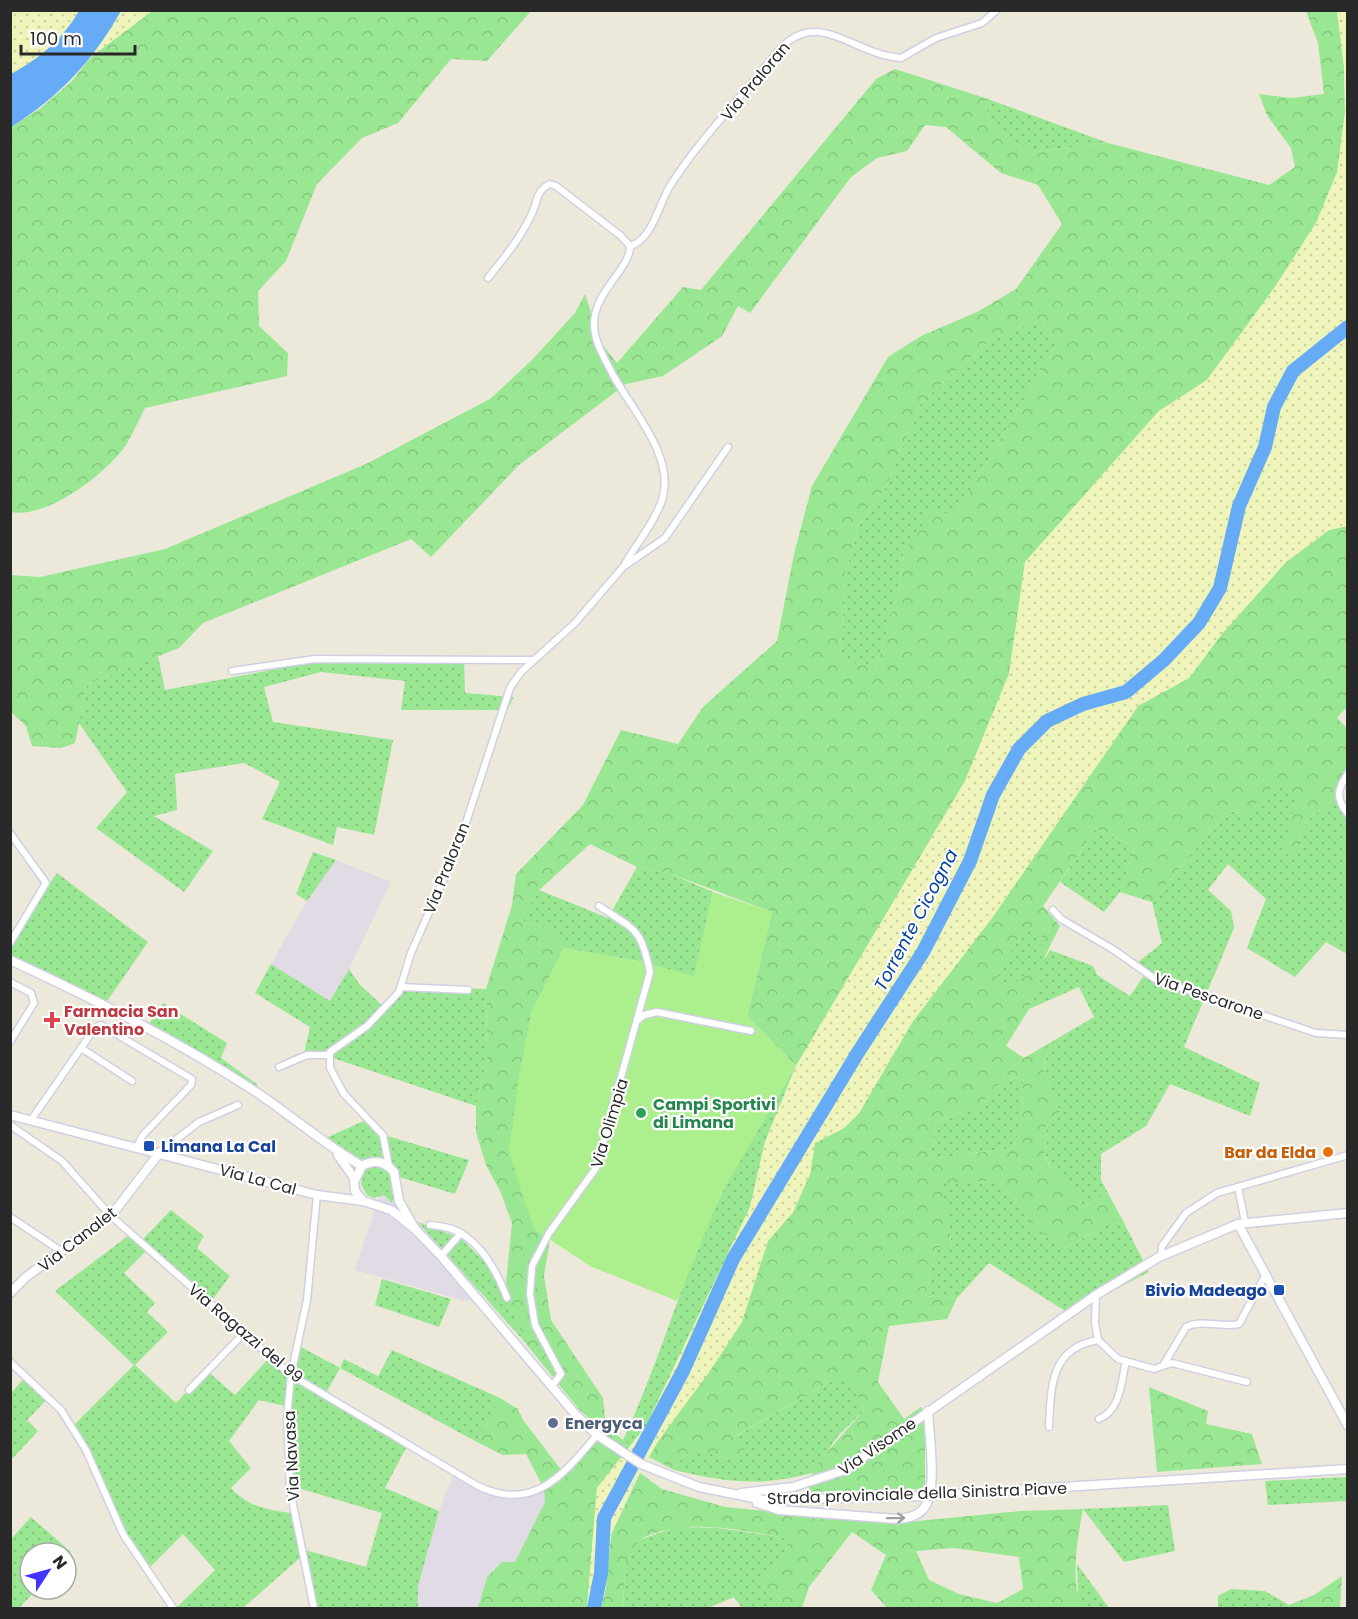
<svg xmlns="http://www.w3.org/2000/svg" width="1358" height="1619" font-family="Poppins,sans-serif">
<defs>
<pattern id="grass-dots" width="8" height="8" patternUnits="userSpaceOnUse" patternTransform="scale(1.5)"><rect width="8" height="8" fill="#99e792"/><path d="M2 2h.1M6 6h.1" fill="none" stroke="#84c67e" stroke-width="1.8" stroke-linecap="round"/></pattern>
<pattern id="forest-crowns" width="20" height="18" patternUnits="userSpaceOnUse" patternTransform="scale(1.5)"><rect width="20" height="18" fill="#99e792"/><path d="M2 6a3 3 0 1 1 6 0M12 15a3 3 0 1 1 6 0" fill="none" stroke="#84c67e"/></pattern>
<pattern id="sand-dots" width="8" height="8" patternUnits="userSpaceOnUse" patternTransform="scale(1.5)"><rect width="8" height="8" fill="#eef4ba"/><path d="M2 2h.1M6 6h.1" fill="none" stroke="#ccd1a0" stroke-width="1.8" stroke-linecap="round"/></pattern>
</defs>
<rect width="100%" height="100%" fill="#ece9da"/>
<g fill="#e0dbe4">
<path d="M336,860L391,882L349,969L331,1001L271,964L307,901Z"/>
<path d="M381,1191L418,1222L480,1289L468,1302L355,1270Z"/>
<path d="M455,1470L481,1486L499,1492L544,1489L545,1502L515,1562L487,1577L478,1608H412L439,1511Z"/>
</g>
<g fill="url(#grass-dots)" fill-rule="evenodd">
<path d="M985,98L1108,143L1036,152L1014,143L989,122Z"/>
<path d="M1040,320L1058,342L956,514L904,552L901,581L876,669L841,659L844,579L858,527L886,487L921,403L989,341Z"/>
<path d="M158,656L165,690L314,662H464L465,693L514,697L507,710H401L405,681L321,672L264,687L273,722L393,740L374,835L337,827L333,845L262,819L280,782L244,763L175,774L177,810L154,816L213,851L184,892L96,828L127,792L79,723L87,684Z"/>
<path d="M1278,780L1298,797L1282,852L1292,856L1307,821L1337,796L1347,810V954L1326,942L1295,977L1247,948L1266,899L1228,864L1208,890L1231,911L1234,928L1184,1047L1260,1083L1250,1116L1170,1084L1146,1126L1101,1154V1180L1108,1193L1084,1207L1069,1183L1055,1175L1044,1154L1047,1140L1046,1126L1060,1112L1044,1071L1048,1044L1094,1017L1079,987L1029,1009L1043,974L1012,985L993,984L1022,931L1035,927L1042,938L1045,958L1050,950L1093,966L1097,975L1130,996L1147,971L1137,963L1162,943L1152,902L1228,810L1245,814Z"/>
<path d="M1096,829L1135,846L1120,892L1104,912L1060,882Z"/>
<path d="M313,852L336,860L307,901L296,894Z"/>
<path d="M637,867L671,874L713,892L694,977L643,962L564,948L550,928L520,920L539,890L608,918Z"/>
<path d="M57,873L148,942L103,1007L11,963L10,940Z"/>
<path d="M271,964L330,1001L349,969L360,985L384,1007L395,995L399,985L486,989L487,1060L476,1106L327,1056L303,1058L310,1027L255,993Z"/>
<path d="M163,1003L227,1043L221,1058L258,1085L253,1088L146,1029Z"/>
<path d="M796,1066L765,1142L750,1207L646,1426L630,1446L623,1440C661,1360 683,1273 722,1193C743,1149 771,1108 796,1066Z"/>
<path d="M1008,1075L1023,1081L1022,1118L1014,1148L929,1159L936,1122L978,1107Z"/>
<path d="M366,1120L387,1136L469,1160L455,1194L399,1177L392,1203L384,1195L374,1198L367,1195L361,1184L363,1176L319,1141Z"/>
<path d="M996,1181L1014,1198L1034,1227L1065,1248L1121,1217L1149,1272L1101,1297L1073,1316L989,1263L957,1298L926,1296L936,1248L952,1244L940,1182Z"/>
<path d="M171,1210L204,1236L197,1248L230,1276L210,1303L149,1248L124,1273L155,1303L147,1312L168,1332L135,1365L176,1403L207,1371L235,1395L271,1356L292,1374L299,1346L340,1368L344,1359L378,1376L392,1350L500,1398L477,1442L340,1368L326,1393L409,1442L385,1488L439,1511L418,1586V1608H313L302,1556L243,1608H176L215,1570L183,1534L149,1568L118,1519L73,1426L134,1365L55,1291L132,1233L141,1241ZM259,1400L285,1406L288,1485L382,1513L366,1567L305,1550L292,1513C269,1511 247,1506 231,1488L251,1468L229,1441Z"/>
<path d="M418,1222L461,1238L506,1283L523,1340Z"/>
<path d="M382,1279L451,1299L439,1327L375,1305Z"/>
<path d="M27,1375L50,1396L27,1420L38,1431L11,1460V1393Z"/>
<path d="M831,1381H851L864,1410L838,1436L812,1473C760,1487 725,1482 674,1470L681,1459L698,1450L729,1459L734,1437Z"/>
<path d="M1347,1477V1501L1268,1505L1265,1481Z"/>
<path d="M1168,1505L1175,1551L1124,1562L1083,1509Z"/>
<path d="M31,1517L71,1552L66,1557V1553H30V1589H37L19,1608H11V1539Z"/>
<path d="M676,1527L718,1528L794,1539L761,1584L782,1600L773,1608H742L734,1597L708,1608H623L625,1566L639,1540Z"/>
<path d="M1077,1564L1109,1608H1083L1078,1600Z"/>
<path d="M1231,1589L1265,1591L1289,1605L1288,1608H1218V1596Z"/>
</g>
<g fill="url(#forest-crowns)" fill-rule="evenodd">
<path d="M152,11H531L487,61L451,59L398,123L362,138L317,184L286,261L258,291L259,326L288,353L287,376L145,408C139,420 133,433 126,445C106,474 47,519 11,512V127L41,108L72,81L91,57Z"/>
<path d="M1306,11H1337L1344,66L1345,113L1337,173L1316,223L1275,287L1207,380L1159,411L1025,562L1009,674L965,781L796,1066L747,1016L772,912L671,874L637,867L590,844L539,890L520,920L550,928L564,948L531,1014L534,1229L550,1240L544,1275L551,1320L603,1398L606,1426L630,1446L597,1488L587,1608H478L487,1577L502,1562H515L545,1502L544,1489L526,1454L503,1455L477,1442L500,1398L518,1409L523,1420L562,1471L602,1431L578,1408L523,1340L506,1283L512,1223L501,1193L486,1165L476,1132V1106L487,1060L486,989L512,905L516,874L583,805L621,730L678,744L703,707L777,641L794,554L812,486L888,357L921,336L977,312L1016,289L1062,224L1038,185L1001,173L946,127L925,125L907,151L877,158L851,177L750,313L738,306L722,336L663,376L626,384L519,465L431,557L411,539L203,623L179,648L87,684L75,743L61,748L32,746L26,726L11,712V575L40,577L165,549L366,464L490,399L532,360L575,313L585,294L601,343L617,363L683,287L701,290L876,79L895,69L985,98L989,122L1014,143L1036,152L1108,143L1269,185L1295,167L1291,148L1267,115L1259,94L1291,98L1324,94L1318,43ZM1040,320L1058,342L956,514L931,511L904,552L901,581L876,669L841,659L844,579L858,527L886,487L921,403L989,341Z"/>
<path d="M1347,526V707L1337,718L1347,728V777L1337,796L1307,821L1292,857L1281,852L1298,797L1278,781L1245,814L1228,810L1152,902L1120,892L1135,846L1096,829L1043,906L1060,926L1044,958L1038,953L1042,938L1035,927L1022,931L994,983L1012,985L1031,969L1043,974L1029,1009L1006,1046L1024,1058L1048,1044L1044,1071L1060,1112L1046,1126L1047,1140L1044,1155L1055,1175L1069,1183L1084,1207L1108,1193L1121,1217L1065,1248L1034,1227L1014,1198L996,1181L941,1183L952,1245L936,1248L926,1296L957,1298L947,1319L889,1326L878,1382L904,1419L921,1407L925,1416V1489L808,1492L814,1467L864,1410L851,1381H831L735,1436L745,1442L743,1459H729L698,1450L681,1459L674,1470L649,1457L754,1280L768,1241L793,1212L810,1174L815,1143L844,1128L859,1113L913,1021L992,918L1138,706L1189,678L1221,635L1286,562L1329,530ZM1008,1075L1023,1081L1022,1118L1014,1148L929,1159L936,1122L978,1107Z"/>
<path d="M1149,1387L1208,1411L1206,1424L1252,1434L1262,1464L1157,1472Z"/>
<path d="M640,1473L662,1489L725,1507L896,1523L1021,1511L1083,1509C1078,1535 1069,1586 1083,1608H887L871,1590L886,1555L852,1532L809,1587L802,1608H773L782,1600L761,1584L794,1539C744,1532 686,1515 639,1540L625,1566L623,1608H601L606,1587L611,1535ZM954,1548L1019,1557L1023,1589L997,1603L959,1594L929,1580L916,1551Z"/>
<path d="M1342,1576L1340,1608H1288L1289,1605L1314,1595Z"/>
</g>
<g fill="url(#sand-dots)">
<path d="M11,11H79C62,40 40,58 11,74Z"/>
<path d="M121,11H152L91,57Z"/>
<path d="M1337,11H1347V526L1329,530L1286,562L1221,635L1189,678L1138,706L992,918L913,1021L859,1113L844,1128L815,1143L810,1174L793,1212L768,1241L742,1322L710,1371L656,1444L631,1488L611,1535L606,1587L601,1608H587L597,1488L646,1426L750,1207L765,1142L796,1066L965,781L1009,674L1025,562L1159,411L1207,380L1275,287L1316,223L1337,173L1345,113L1344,66Z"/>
</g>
<path fill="#acef8d" d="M713,892L772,912L747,1016L796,1066L722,1192L677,1301L590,1266L534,1229L521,1191L509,1151L519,1076L531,1014L564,948L643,962L694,976Z"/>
<path fill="#65abf6" d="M79,11H121C92,62 60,96 11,127V74C40,58 62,40 79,11Z"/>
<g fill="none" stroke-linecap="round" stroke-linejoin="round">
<path stroke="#65abf6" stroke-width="14" d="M594,1608L601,1573L604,1518L683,1371L733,1259L857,1054L923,952L970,861L993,795L1019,749L1047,721L1083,704L1126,692L1164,660L1199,623L1220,588L1239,506L1265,447L1274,407L1293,371L1348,327"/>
<g stroke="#d0cfe3" stroke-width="9">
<g id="street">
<path d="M630,246C652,240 659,204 670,186C700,138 743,96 778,51C818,6 853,55 901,58L936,38L982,23L997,10"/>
<path d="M488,278C504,258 523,235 533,211C538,199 537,190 550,184L556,186L621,236L630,246C631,268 594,291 594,324C594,342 605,359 613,375C632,410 676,457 662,500C655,522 636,544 625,564"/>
<path d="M232,671L315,659L534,660"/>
<path d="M1348,773C1337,790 1335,798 1348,814"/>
<path d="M10,833L46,883L10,943"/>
<path d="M1053,910L1061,919L1114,950L1155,979L1316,1033L1348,1035"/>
<path d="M10,982L31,993L34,1003L10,1042"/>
<path d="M401,987L468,990"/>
<path d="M638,1020L644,1015L657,1012L751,1031"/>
<path d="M81,1048L132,1081"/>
<path d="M279,1067L307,1055H329"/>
<path d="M31,1120L95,1028L101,1025L192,1079L191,1085L142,1136L137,1147"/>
<path d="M10,1125L62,1161L110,1215L291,1375L478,1486C534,1513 564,1474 597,1435"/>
<path d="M160,1152L199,1122L238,1105"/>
<path d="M389,1167L383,1135L344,1094L330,1068V1052L367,1026L399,992L411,953L459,844L510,688L521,672L575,623L623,567L665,538L728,447"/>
<path d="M1238,1187L1245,1222"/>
<path d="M10,1217L61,1251"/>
<path d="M430,1225C439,1226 449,1227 457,1231C482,1244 498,1274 507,1298"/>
<path d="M441,1256L461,1233"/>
<path d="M1161,1256L1162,1246L1186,1213L1217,1193L1348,1155"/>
<path d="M1096,1295L1095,1323L1098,1340L1118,1359L1154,1369L1172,1363L1247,1382"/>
<path d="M10,1362L61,1410L86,1450L123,1534L173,1608"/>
<path d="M1164,1364L1186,1327C1202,1319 1221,1328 1239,1324L1265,1276"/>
<path d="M552,1386L561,1374L535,1325L530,1294L532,1266L549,1233L596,1168L650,972C641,928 635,930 599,906"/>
<path d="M189,1390L244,1333"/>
<path d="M1099,1419C1121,1410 1121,1382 1126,1361"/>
<path d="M1049,1427C1051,1387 1050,1348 1098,1340"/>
<path d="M314,1608L290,1490L287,1418L291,1375L307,1300L317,1195"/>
</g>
</g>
<g stroke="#d0cfe3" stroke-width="11">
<g id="secondary">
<path d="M10,960C94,999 176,1040 253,1090C290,1114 323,1144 362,1166"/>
<path d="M10,1115L317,1195L363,1201"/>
<path d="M338,1155L354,1178"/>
<path d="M1238,1224L1348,1426"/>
<path d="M415,1229L399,1201L394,1172C385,1161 374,1159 362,1166L354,1182L355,1191L363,1201L391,1210L415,1229L441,1256L576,1415L597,1435L641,1464L699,1487L764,1500L920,1496"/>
<path d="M10,1293L26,1277L114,1212L160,1152"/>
<path d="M741,1493L793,1487L845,1470L1096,1295L1159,1257L1238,1224L1348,1213"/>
<path d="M938,1495L1348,1469"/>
<path d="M757,1503L779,1510L897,1519C908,1518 920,1516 926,1505C937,1485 929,1435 928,1411"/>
</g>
</g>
<use href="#street" stroke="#fff" stroke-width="6"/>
<use href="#secondary" stroke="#fff" stroke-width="8"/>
<g stroke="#d0cfe3" stroke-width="11" stroke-linecap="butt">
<path id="secondary-bridge" d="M920,1496L938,1495"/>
</g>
<use href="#secondary-bridge" stroke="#fff" stroke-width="8"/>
</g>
<defs><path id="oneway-shaft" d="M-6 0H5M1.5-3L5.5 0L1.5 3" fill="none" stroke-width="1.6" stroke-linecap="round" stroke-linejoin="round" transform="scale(1.5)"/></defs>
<use stroke="#9f9f9f" href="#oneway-shaft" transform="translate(896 1518) rotate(-1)"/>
<path fill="#e0444e" stroke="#fff" stroke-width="2" d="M49 1011h6v6h6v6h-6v6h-6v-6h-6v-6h6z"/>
<circle fill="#2e9e5b" stroke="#fff" stroke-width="2" cx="641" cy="1113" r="6"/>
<g fill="#1a4fb4" stroke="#fff" stroke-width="2">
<rect x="143" y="1140" width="12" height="12" rx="3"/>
<rect x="1273" y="1284" width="12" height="12" rx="3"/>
</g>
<circle fill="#e8710a" stroke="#fff" stroke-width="2" cx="1328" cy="1152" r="6"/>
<circle fill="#5c6f8a" stroke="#fff" stroke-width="2" cx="553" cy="1423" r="6"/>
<g text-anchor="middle" stroke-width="4.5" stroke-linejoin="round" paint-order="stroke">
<g font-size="16" fill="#292929" stroke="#fff">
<text transform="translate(755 81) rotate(-50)" y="6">Via Praloran</text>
<text transform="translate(446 868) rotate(-68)" y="6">Via Praloran</text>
<text transform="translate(1209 996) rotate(19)" y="6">Via Pescarone</text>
<text transform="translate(609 1123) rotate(-73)" y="6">Via Olimpia</text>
<text transform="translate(258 1179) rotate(15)" y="6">Via La Cal</text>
<text transform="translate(77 1239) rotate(-38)" y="6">Via Canalet</text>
<text transform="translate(246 1333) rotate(40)" y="6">Via Ragazzi del 99</text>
<text transform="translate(877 1446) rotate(-34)" y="6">Via Visome</text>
<text transform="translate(291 1456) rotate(-93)" y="6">Via Navasa</text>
<text transform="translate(917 1493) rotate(-2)" y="6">Strada provinciale della Sinistra Piave</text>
</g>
<g font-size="16" font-weight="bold" fill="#be3a42" stroke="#fff" text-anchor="start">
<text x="64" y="1017">Farmacia San<tspan x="64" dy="18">Valentino</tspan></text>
</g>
<g font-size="16" font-weight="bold" fill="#27864d" stroke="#fff" text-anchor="start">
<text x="653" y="1110">Campi Sportivi<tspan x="653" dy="18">di Limana</tspan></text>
</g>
<g font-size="16" font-weight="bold" fill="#164399" stroke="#fff" text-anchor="start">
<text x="161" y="1152">Limana La Cal</text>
<text x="1267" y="1296" text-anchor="end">Bivio Madeago</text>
</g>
<g font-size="16" font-weight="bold" fill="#c56008" stroke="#fff" text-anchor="end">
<text x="1316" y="1158">Bar da Elda</text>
</g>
<g font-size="16" font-weight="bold" fill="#4e5e75" stroke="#fff" text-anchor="start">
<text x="565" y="1429">Energyca</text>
</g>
<g font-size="18" font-style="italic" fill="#0544a1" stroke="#fff">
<text transform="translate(916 920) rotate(-62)" y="6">Torrente Cicogna</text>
</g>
</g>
<rect width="1358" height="1619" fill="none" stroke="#292929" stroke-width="24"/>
<g transform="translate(48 1571) rotate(54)"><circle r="28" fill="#ffffff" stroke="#a9a9a9" stroke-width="1.5"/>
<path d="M0-4.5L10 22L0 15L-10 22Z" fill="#4234ff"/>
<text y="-9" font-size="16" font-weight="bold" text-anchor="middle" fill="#292929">N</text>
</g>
<path d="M21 45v9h114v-9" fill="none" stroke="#292929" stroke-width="3"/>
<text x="30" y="45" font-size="18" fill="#292929" stroke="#ffffff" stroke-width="4.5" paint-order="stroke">100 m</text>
</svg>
